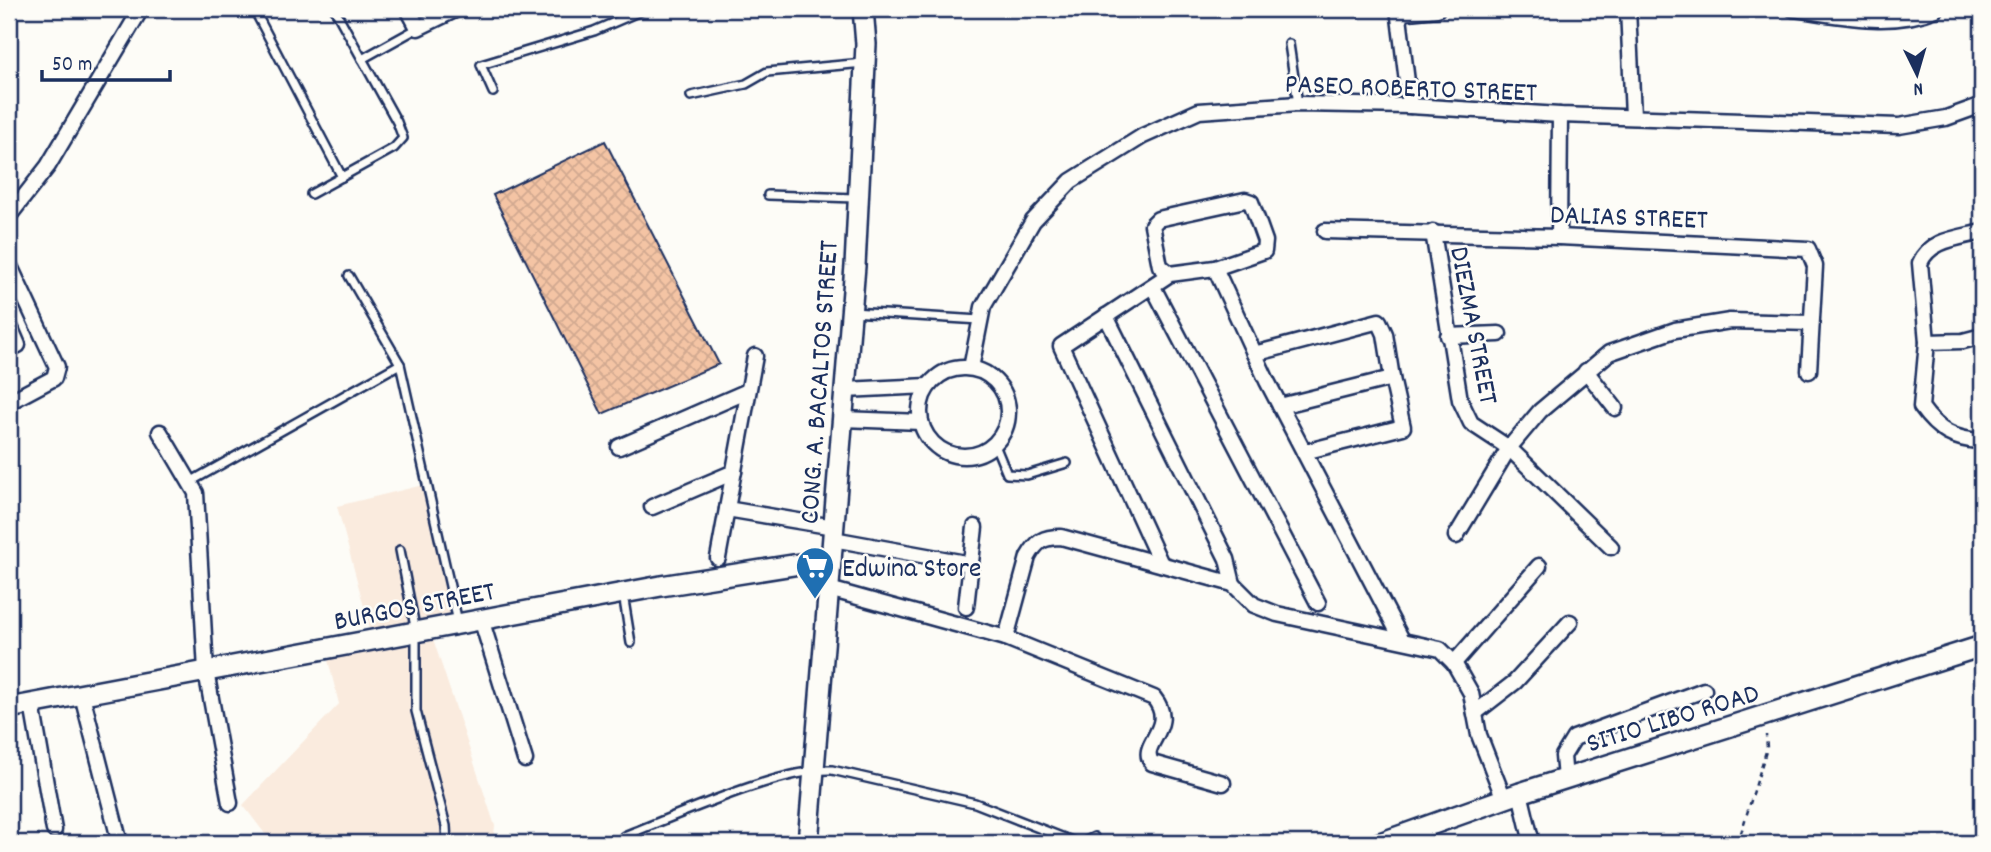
<svg xmlns="http://www.w3.org/2000/svg" width="1991" height="852" font-family="Dekko,sans-serif">
<defs>
<pattern id="building-cross-hatch" width="8" height="8" patternUnits="userSpaceOnUse" patternTransform="scale(1.75)"><rect width="8" height="8" fill="#f4c4a4"/><path d="M0 0l8 8M0 8l8-8" fill="none" stroke="#d1a990"/></pattern>
</defs>
<rect width="100%" height="100%" fill="#fdfcf7"/>
<filter id="ink" filterUnits="userSpaceOnUse"><feTurbulence type="fractalNoise" baseFrequency=".0143" numOctaves="2"/><feDisplacementMap in="SourceGraphic" scale="14" xChannelSelector="R" yChannelSelector="G"/><feConvolveMatrix kernelMatrix="1 2 1 2 8 2 1 2 1" color-interpolation-filters="sRGB"/></filter>
<g filter="url(#ink)">
<g fill="#faebde">
<path d="M423,485L455,615L370,629L337,506Z"/>
<path d="M433,639L495,826L493,843H272L243,805L339,704L328,660Z"/>
</g>
<path fill="url(#building-cross-hatch)" stroke="#1b2f5e" stroke-width="2" d="M605,141L719,364L602,414L493,195Z"/>
<g fill="none" stroke-linecap="round" stroke-linejoin="round">
<g stroke="#1b2f5e" stroke-width="12">
<g id="service">
<path d="M257,15L342,177"/>
<path d="M1289,44L1298,104"/>
<path d="M362,59L418,28"/>
<path d="M493,92L481,65L594,31L645,9"/>
<path d="M691,96L746,84L767,72L864,63"/>
<path d="M311,194L394,148L403,138L397,122L335,10"/>
<path d="M768,195L855,198"/>
<path d="M349,276L400,364L458,622"/>
<path d="M852,312L980,320"/>
<path d="M995,445L1007,474L1027,475L1067,463"/>
<path d="M190,482L400,364"/>
<path d="M400,550L416,632V711L446,826L447,843"/>
<path d="M623,594L631,643"/>
<path d="M624,836C676,816 780,768 832,770L975,803L1077,843"/>
<path d="M1082,843L1094,837"/>
</g>
</g>
<g stroke="#1b2f5e" stroke-width="19">
<g id="minor">
<path d="M408,9L418,28L457,9"/>
<path d="M1398,9L1410,106"/>
<path d="M1628,9L1633,116"/>
<path d="M1793,9C1840,15 1891,28 1936,9"/>
<path d="M1399,13L1437,9"/>
<path d="M9,216L48,166L141,9"/>
<path d="M1325,231L1559,237L1808,249L1815,266L1809,371"/>
<path d="M1433,232L1460,400L1471,423L1509,448L1611,547"/>
<path d="M1982,232C1960,238 1930,239 1920,263L1927,342L1921,407C1938,431 1954,440 1982,441"/>
<path d="M1559,237L1560,115"/>
<path d="M9,264L57,367L54,378L9,402"/>
<path d="M1215,268L1267,381L1402,640"/>
<path d="M1153,287L1318,603"/>
<path d="M1106,316L1227,559L1233,584"/>
<path d="M9,324L18,345L9,349"/>
<path d="M1448,336L1499,334"/>
<path d="M1927,342L1963,341L1982,336"/>
<path d="M1254,354L1379,321L1385,334L1392,378"/>
<path d="M971,368L983,307L1033,221L1071,181L1143,136L1199,111L1298,104L1410,106L1560,115L1899,126L1946,118L1982,105"/>
<circle cx="964" cy="412" r="44"/>
<path d="M1586,371L1615,408"/>
<path d="M845,390L928,386"/>
<path d="M1280,406L1392,378L1403,427L1304,452"/>
<path d="M843,419L921,422"/>
<path d="M160,432L196,493L206,671L230,803"/>
<path d="M619,447L748,391"/>
<path d="M652,507L734,472"/>
<path d="M727,509L834,527"/>
<path d="M1456,536L1509,448L1540,411L1609,353L1675,330L1730,321L1811,323"/>
<path d="M833,539L971,564"/>
<path d="M718,558L755,356"/>
<path d="M1161,564L1061,346L1170,274L1215,268L1264,251L1265,241L1251,202L1245,200L1158,219L1152,225L1160,266L1170,274"/>
<path d="M829,589L1006,638L1154,698C1178,728 1137,744 1152,763L1223,783"/>
<path d="M966,607L975,527"/>
<path d="M481,619L525,760"/>
<path d="M1006,638L1028,557C1037,541 1043,537 1061,537L1233,584L1254,605L1277,614L1440,649L1454,663L1471,693L1479,735L1504,799"/>
<path d="M1454,663L1539,566"/>
<path d="M82,695L120,843"/>
<path d="M32,704L54,830"/>
<path d="M1475,713L1515,682L1570,622"/>
<path d="M1565,779L1563,756L1574,738L1704,690"/>
<path d="M1520,793L1532,843"/>
</g>
</g>
<g stroke="#1b2f5e" stroke-width="24">
<g id="tertiary">
<path d="M9,708L661,586L831,559"/>
<path d="M808,843L855,266L866,44L863,9"/>
<path d="M1380,843L1520,793L1982,646"/>
</g>
</g>
<path stroke="#1b2f5e" stroke-width="2.5" stroke-dasharray="5 5" stroke-linecap="butt" d="M1738,843L1767,748L1766,735"/>
<use href="#service" stroke="#fdfcf7" stroke-width="7"/>
<use href="#minor" stroke="#fdfcf7" stroke-width="14"/>
<use href="#tertiary" stroke="#fdfcf7" stroke-width="19"/>
</g>
</g>
<defs>
<g id="supermarket-pin" transform="scale(2.0125)"><path d="M0 17L-7.5 6A9.5 9.5 0 1 1 7.5 6Z" fill="#1f6fb2" stroke="#fdfcf7"/><path d="M-6-5.5h2.5l.6 2H6L4.5 2H-2.5L-4.4-4H-6ZM-1.5 3.2a1.3 1.3 0 1 0 .1 0ZM3 3.2a1.3 1.3 0 1 0 .1 0Z" fill="#fff"/></g>
</defs>
<g fill-rule="evenodd">
<use href="#supermarket-pin" x="815" y="566"/>
</g>
<g text-anchor="middle" stroke-width="5" stroke-linejoin="round" paint-order="stroke">
<g font-size="28" fill="#1b2f5e" stroke="#fdfcf7">
<text transform="translate(1411 86) rotate(2)" y="10">PASEO ROBERTO STREET</text>
<text transform="translate(1629 215) rotate(2)" y="10">DALIAS STREET</text>
<text transform="translate(1476 325) rotate(79)" y="10">DIEZMA STREET</text>
<text transform="translate(817 382) rotate(-86)" y="10">CONG. A. BACALTOS STREET</text>
<text transform="translate(414 604) rotate(-11)" y="10">BURGOS STREET</text>
<text transform="translate(1672 716) rotate(-17)" y="10">SITIO LIBO ROAD</text>
</g>
<g font-size="28" fill="#1b2f5e" stroke="#fdfcf7" text-anchor="start">
<text x="842" y="576">Edwina Store</text>
</g>
</g>
<rect width="1991" height="852" fill="none" stroke="#fdfcf7" stroke-width="35"/>
<rect x="18" y="18" width="1956" height="817" fill="none" stroke="#1b2f5e" stroke-width="2.5" filter="url(#ink)"/>
<g transform="translate(1917 74) rotate(175)" stroke="#fdfcf7" stroke-width="5" paint-order="stroke">
<path d="M0-5L12 26L0 18L-12 26Z" fill="#1b2f5e"/>
<text y="-10" font-size="19" font-weight="bold" text-anchor="middle" fill="#1b2f5e">N</text>
</g>
<path d="M42 70v10h128v-10" fill="none" stroke="#1b2f5e" stroke-width="3.5"/>
<text x="52" y="70" font-size="21" fill="#1b2f5e" stroke="#fdfcf7" stroke-width="5" paint-order="stroke">50 m</text>
</svg>
